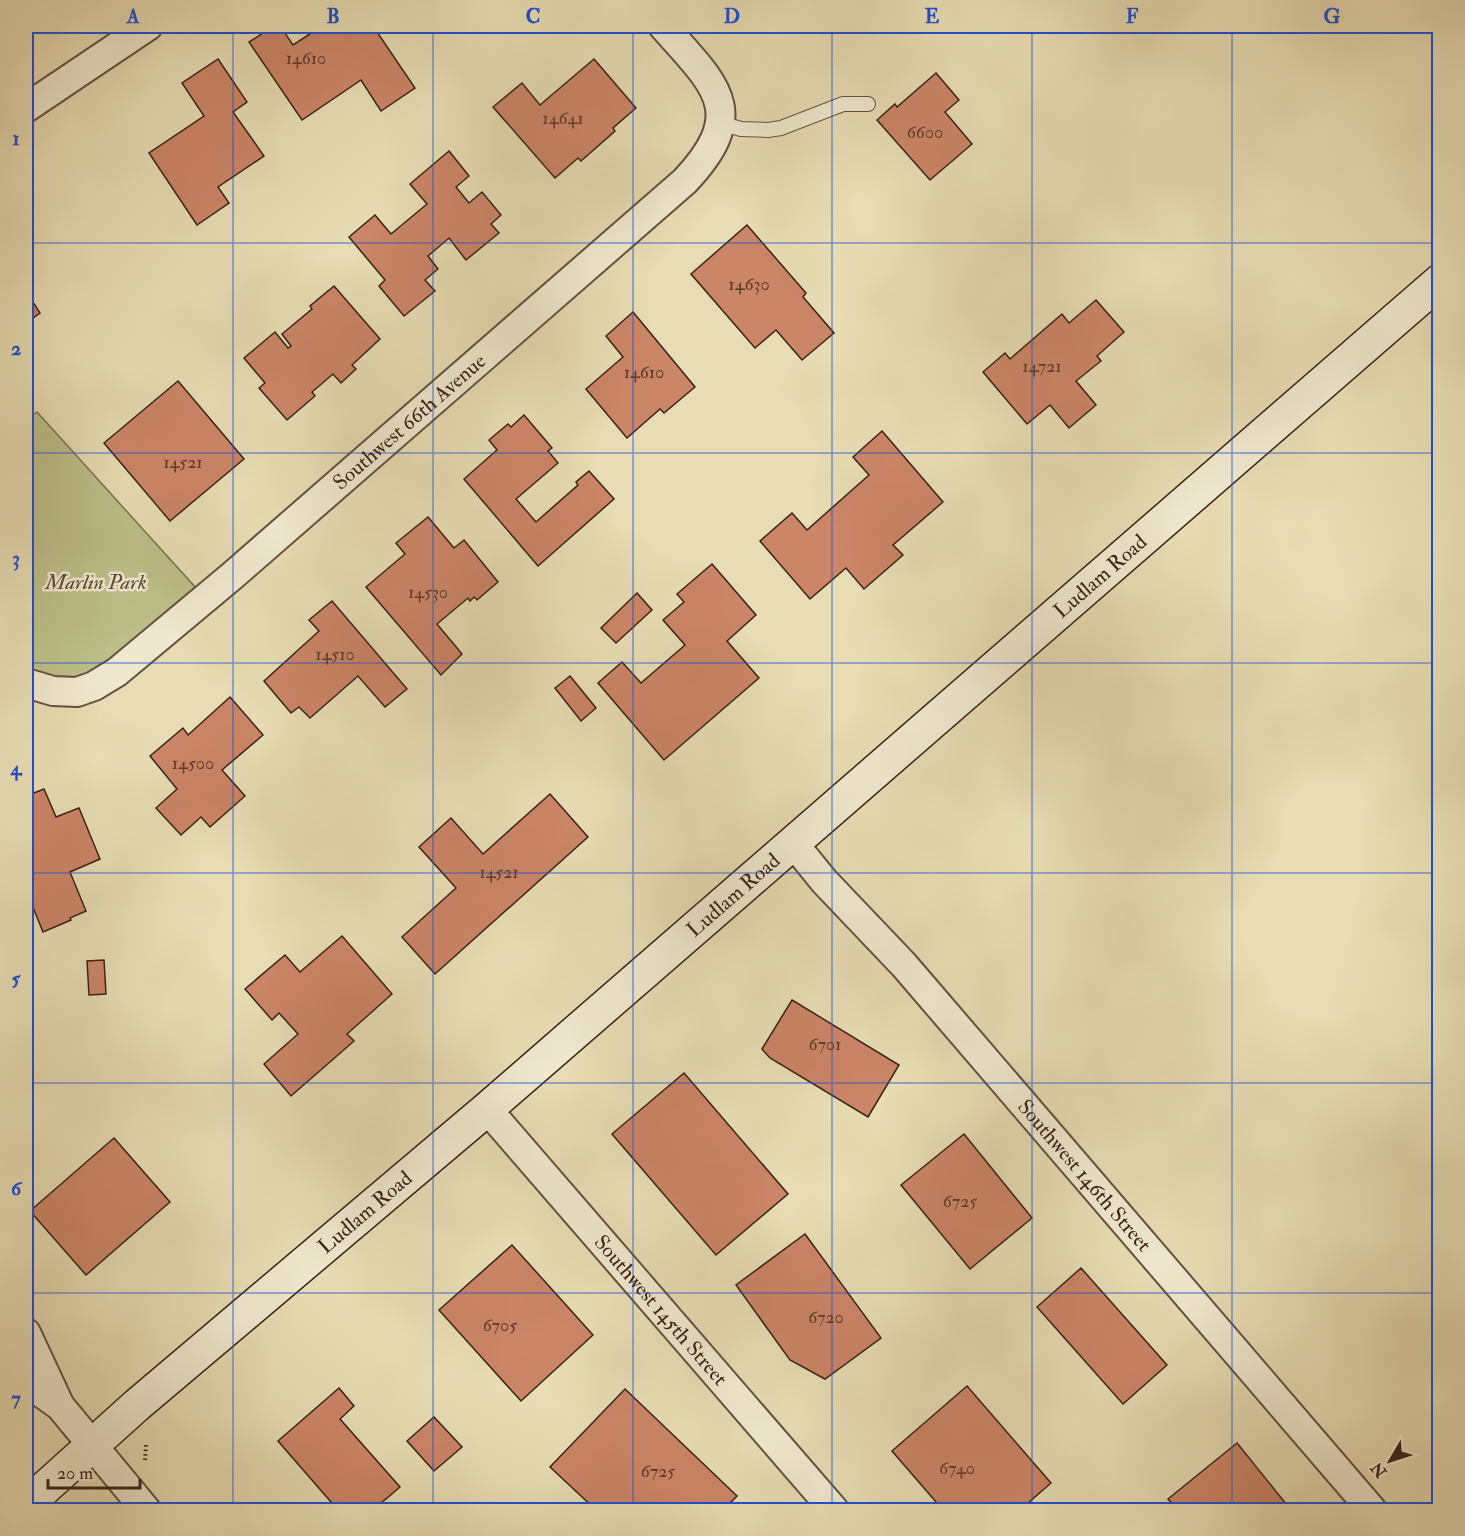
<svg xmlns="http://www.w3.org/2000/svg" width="1465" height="1536" font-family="'IM FELL Double Pica',serif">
<rect width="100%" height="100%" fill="#e7dcb3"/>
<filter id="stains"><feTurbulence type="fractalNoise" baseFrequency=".00333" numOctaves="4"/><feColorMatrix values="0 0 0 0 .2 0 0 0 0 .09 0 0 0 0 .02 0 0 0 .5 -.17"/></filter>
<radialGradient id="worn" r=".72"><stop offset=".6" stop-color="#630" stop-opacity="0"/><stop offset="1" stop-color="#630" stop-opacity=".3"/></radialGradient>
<path fill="#bcbf89" stroke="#7a7050" stroke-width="1.5" d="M37,412L196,588L98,670L71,679L37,676L26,669V420Z"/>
<g fill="#cb8567" stroke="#392118" stroke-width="1.5">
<path d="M274,26H280L293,45L316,30L313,26H373L415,88L381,111L361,80L302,120L249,42Z"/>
<path d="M218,59L247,102L233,112L264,156L218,187L229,203L197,225L149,153L204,116L182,83Z"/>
<path d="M594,59L636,108L613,128L615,131L581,161L578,158L555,178L493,107L522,83L540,105Z"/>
<path d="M936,73L959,100L945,112L972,144L930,180L877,120L895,104L897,107Z"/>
<path d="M449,151L469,176L456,187L469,203L482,192L501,215L491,224L499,233L466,260L449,238L428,256L438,269L425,280L435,291L404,316L379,286L385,280L349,237L375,215L391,234L427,204L410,184Z"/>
<path d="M747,225L806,293L803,297L834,333L802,360L776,330L755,348L691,274Z"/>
<path d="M334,286L380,339L352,365L356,369L341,383L333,374L312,392L315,396L287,420L259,388L265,383L244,358L275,332L288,348L291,346L282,334L312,309L310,306Z"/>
<path d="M26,291L40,313L26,323Z"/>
<path d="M1096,300L1124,332L1097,356L1101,361L1076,381L1096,405L1069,428L1050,405L1027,424L983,372L1005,353L1010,359L1062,314L1069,323Z"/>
<path d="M633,312L695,387L664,413L660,409L627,438L586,389L623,357L606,336Z"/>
<path d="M178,381L244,459L170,521L104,443Z"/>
<path d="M524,415L552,448L548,451L558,463L516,499L536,522L578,485L576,482L589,471L614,499L538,566L464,479L497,450L489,440L508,424L511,427Z"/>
<path d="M882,431L943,502L893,545L903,555L864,589L846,568L810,599L760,541L792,513L807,530L869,475L853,457Z"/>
<path d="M428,517L454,548L464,540L498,582L477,600L474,597L470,601L468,598L437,624L462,654L441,675L366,587L405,554L396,543Z"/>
<path d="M712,564L756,615L727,641L759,678L664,760L598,683L622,662L641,683L685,645L663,620L684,602L677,594Z"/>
<path d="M637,593L652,610L616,643L601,628Z"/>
<path d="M332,601L407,689L385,707L358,676L310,718L299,707L291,713L264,681L319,631L309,620Z"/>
<path d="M570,676L596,708L581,721L555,688Z"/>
<path d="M230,697L263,735L222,770L245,796L210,827L201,817L181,835L156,808L177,789L150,756L183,728L188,735Z"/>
<path d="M44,789L56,817L79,808L100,859L70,872L86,911L70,918L71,920L43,932L26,890V796Z"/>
<path d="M550,794L588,837L435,974L402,937L456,888L419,847L451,818L483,854Z"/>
<path d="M342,936L392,994L347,1034L354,1041L291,1096L264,1064L298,1034L279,1013L272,1020L245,989L285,955L300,972Z"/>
<path d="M104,960L106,994L89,995L87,961Z"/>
<path d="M792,1000L899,1065L868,1117L770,1058L762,1049Z"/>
<path d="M684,1073L788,1194L716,1255L612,1134Z"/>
<path d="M964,1134L1032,1218L970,1269L901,1185Z"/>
<path d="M114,1138L170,1202L86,1275L30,1211Z"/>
<path d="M805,1234L881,1338L825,1379L790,1360L736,1285Z"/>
<path d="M512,1245L593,1335L521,1401L439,1310Z"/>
<path d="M1081,1268L1167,1365L1123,1404L1037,1307Z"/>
<path d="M967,1386L1051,1483L1020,1510H943L892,1451Z"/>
<path d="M339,1388L354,1406L340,1419L400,1487L373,1510H322L331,1502L278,1441Z"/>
<path d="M625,1389L737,1496L723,1510H596L550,1467Z"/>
<path d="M434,1417L462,1447L434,1471L407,1441Z"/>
<path d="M1237,1443L1291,1510H1178L1168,1499Z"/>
</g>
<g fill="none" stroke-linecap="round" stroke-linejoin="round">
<g stroke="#64503f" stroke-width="16">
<path id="lane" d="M720,123L741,129L768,130L781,128L843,104H868"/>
</g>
<g stroke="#64503f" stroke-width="32">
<g id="street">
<path d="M26,108L148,26"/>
<path id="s1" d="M26,683L53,691L77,692L94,686L117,672L232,576L685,181C751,111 714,84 663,26"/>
<path id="s2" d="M794,844L824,881L904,965L1372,1510"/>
<path id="s3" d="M487,1109L834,1510"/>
<path d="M26,1333L59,1404"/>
<path d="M26,1382L60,1406L146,1510"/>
</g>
</g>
<g stroke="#392118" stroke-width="36">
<g id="secondary">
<path id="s4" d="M26,1505L137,1405L487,1109L1440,281"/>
</g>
</g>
<path stroke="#392118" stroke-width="4" stroke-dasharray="1.5 3" stroke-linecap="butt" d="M145,1460L146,1445"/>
<use href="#lane" stroke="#efe8ce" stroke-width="14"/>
<use href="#street" stroke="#efe8ce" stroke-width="28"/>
<use href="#secondary" stroke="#efe8ce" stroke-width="33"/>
</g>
<path fill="none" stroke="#1d4ed8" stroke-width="1.5" stroke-opacity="0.55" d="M233,26V1510M433,26V1510M633,26V1510M832,26V1510M1032,26V1510M1232,26V1510M26,243H1440M26,453H1440M26,663H1440M26,873H1440M26,1083H1440M26,1293H1440"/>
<g text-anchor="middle" stroke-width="5" stroke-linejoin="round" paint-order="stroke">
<g font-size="18" fill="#5e3a2c">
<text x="306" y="64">14610</text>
<text x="563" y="124">14641</text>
<text x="925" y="138">6600</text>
<text x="749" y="290">14630</text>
<text x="1042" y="372">14721</text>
<text x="644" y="378">14610</text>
<text x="183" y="468">14521</text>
<text x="428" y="598">14530</text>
<text x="335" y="660">14510</text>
<text x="193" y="769">14500</text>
<text x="499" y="878">14521</text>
<text x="825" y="1050">6701</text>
<text x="960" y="1207">6725</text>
<text x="826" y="1323">6720</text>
<text x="500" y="1331">6705</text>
<text x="957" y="1474">6740</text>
<text x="658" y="1477">6725</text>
</g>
<g font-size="21" fill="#392118" stroke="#efe8ce">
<text dy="7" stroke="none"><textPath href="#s1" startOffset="482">Southwest 66th Avenue</textPath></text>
<text dy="7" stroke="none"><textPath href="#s4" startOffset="1420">Ludlam Road</textPath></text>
<text dy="7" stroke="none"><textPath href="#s4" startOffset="934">Ludlam Road</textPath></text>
<text dy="7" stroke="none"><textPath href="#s2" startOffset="441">Southwest 146th Street</textPath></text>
<text dy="7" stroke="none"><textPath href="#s4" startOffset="448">Ludlam Road</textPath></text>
<text dy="7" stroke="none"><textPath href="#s3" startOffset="266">Southwest 145th Street</textPath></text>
</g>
<g font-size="21" font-style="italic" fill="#5a4834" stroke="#efe8ce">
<text x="96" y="589">Marlin Park</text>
</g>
</g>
<rect width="1465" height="1536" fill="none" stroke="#e7dcb3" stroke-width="66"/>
<g transform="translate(1390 1461) rotate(231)" stroke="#efe8ce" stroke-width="4.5" paint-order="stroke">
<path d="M0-4.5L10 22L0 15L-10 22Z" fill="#392118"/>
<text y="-9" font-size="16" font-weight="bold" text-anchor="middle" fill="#392118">N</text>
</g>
<path d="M48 1479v9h92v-9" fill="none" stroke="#392118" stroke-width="3"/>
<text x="57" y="1479" font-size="18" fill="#392118" stroke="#efe8ce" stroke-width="4.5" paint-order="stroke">20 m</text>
<rect x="33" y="33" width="1399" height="1470" fill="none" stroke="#1d4ed8" stroke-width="2"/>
<g font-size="20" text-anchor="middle" font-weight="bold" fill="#1d4ed8">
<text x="133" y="23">A</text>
<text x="333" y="23">B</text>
<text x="533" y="23">C</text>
<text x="732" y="23">D</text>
<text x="932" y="23">E</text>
<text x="1132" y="23">F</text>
<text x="1332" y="23">G</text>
<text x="16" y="145">1</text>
<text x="16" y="355">2</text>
<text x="16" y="565">3</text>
<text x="16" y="775">4</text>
<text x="16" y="985">5</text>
<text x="16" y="1195">6</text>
<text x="16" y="1405">7</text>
</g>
<rect width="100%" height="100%" filter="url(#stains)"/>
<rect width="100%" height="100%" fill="url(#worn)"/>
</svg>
